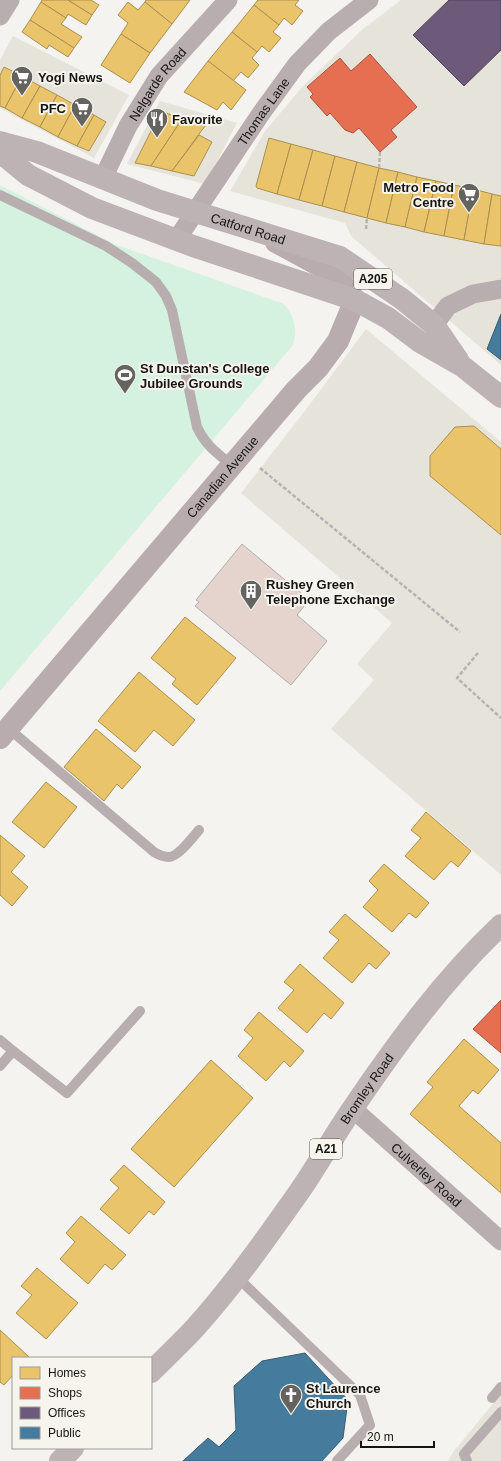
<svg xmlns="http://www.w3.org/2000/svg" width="501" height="1461" font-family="Helvetica,sans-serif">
<rect width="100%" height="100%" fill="#f4f3ef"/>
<g fill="#e6e3da">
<path d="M401,0H501V365L351,236L345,223L230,191L265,131L303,86L363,29Z"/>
<path d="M13,36L129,95L94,158L0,108V60Z"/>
<path d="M160,101L237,123L205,184L127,164Z"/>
<path d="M366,329L501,442V875L331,729L374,680L357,664L392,623L241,493L304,412Z"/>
<path d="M501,1394V1461H448L454,1451Z"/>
</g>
<path fill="#d4f2df" d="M0,185L114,244L284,304C294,315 298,330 293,345L0,691Z"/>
<g fill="#e9c46a" stroke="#aa9050">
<path d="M42,0H68L92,15L86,25L68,14L66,18L41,2Z"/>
<path d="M68,0H91L99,5L92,15Z"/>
<path d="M146,0H190L172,24L145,2Z"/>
<path d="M258,0H299L295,5L303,11L292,25L284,18L279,25L254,5Z"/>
<path d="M41,2L66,18L61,24L82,37L74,48L30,20Z"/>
<path d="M128,2L138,10L145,2L172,24L150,53L121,34L128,23L118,15Z"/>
<path d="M254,5L279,25L273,32L281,38L269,52L262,46L257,52L232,32Z"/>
<path d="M30,20L74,48L68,57L49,45L47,49L22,32Z"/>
<path d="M232,32L257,52L252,58L259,65L248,78L241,72L233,81L208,61Z"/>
<path d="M121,34L150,53L130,83L101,65Z"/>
<path d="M208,61L246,90L231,110L223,102L217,110L184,92Z"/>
<path d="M4,67L22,76L5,108L0,106V75Z"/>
<path d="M22,76L40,86L22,118L5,108Z"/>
<path d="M40,86L57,95L40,127L22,118Z"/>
<path d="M57,95L75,105L58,137L40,127Z"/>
<path d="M75,105L94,115L77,146L58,137Z"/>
<path d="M161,111L182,119L151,166L135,163Z"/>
<path d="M94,115L106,122L89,151L77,146Z"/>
<path d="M182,119L205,126L172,171L151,166Z"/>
<path d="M199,135L212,142L194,176L172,171Z"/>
<path d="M269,138L291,144L277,194L257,188L256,186Z"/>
<path d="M291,144L313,150L299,200L277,194Z"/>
<path d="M313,150L335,156L322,206L299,200Z"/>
<path d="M335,156L357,162L344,212L322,206Z"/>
<path d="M357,162L379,168L367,218L344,212Z"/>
<path d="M379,168L398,172L386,223L367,218Z"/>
<path d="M398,172L417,177L405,227L386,223Z"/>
<path d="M417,177L436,181L424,232L405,227Z"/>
<path d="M436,181L454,185L444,236L424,232Z"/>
<path d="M454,185L473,189L464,240L444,236Z"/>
<path d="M473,189L492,194L484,244L464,240Z"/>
<path d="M492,194L501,196V246L484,244Z"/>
<path d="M474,426L501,449V535L430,476V456L455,427Z"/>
<path d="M185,617L236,658L197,705L172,684L176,679L151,658Z"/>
<path d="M139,672L195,720L173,746L154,730L135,752L98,721Z"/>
<path d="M96,729L141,767L122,789L117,784L104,801L64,767Z"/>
<path d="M46,782L77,807L44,848L12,822Z"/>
<path d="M426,812L471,851L458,867L451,861L434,880L405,856L421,838L411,830Z"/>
<path d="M0,835L25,856L11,872L28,887L12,906L0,895Z"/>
<path d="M384,864L429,903L416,918L409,913L392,932L363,907L378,890L369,881Z"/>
<path d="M345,914L390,953L376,969L369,963L352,983L323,958L339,940L329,932Z"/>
<path d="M300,964L344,1003L331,1019L324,1013L307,1033L278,1008L294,990L284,982Z"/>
<path d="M259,1012L304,1051L290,1067L284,1061L266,1081L238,1056L253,1038L244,1030Z"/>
<path d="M464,1039L499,1070L478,1094L473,1090L459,1106L501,1143V1193L410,1114L433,1087L427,1082Z"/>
<path d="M211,1060L253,1098L174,1187L131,1149Z"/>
<path d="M124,1165L165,1202L154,1215L149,1211L129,1234L100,1209L119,1188L110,1180Z"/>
<path d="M81,1216L126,1255L112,1270L105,1264L88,1284L60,1259L75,1242L66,1233Z"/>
<path d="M37,1268L78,1303L46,1339L16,1313L32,1295L21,1286Z"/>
<path d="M0,1330L29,1357L28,1358H13V1375L4,1385L0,1382Z"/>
</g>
<g fill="#e76f51" stroke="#a8543e">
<path d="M370,54L417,107L391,130L397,137L380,152L359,128L353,133L345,130L330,113L327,116L310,97L313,94L307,87L340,58L351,71Z"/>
<path d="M501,1000V1053L473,1029Z"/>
</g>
<path fill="#6d597a" stroke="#53455b" d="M449,0H501V50L464,86L413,35Z"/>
<g fill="#457b9d" stroke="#375c73">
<path d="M501,314V360L487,349Z"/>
<path d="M305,1353L348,1400L343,1438L322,1461H183L208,1438L219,1447L236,1430L234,1386L262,1361Z"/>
</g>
<path fill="#e4d4cd" stroke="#b1afac" d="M242,544L309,600L297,615L327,641L291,685L195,606L199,602L196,600Z"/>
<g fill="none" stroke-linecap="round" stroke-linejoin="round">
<g stroke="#b8b2b2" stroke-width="2.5" stroke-dasharray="4 2" stroke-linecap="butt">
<path d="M379,168L380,152"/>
<path d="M366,229L367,218"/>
<path d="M260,468L460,632"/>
<path d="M478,653L457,678L501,718"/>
</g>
<g stroke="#b8adaf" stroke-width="10">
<path d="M0,195L106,246L132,263L156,282L166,296L172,310L197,427C206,446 217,453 233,466"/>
<path d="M8,728L154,852C159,855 164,857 169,857C178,857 193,837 199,830"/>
<path d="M0,1040L13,1051L0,1066"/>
<path d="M13,1051L67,1093L140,1011"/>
<path d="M237,1277L360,1395L370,1425L337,1461"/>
<path d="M492,1398L501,1387"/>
<path d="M467,1461L464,1454L501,1412"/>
</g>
<g stroke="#b8adaf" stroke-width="19">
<path d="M0,16L10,0"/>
<path id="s1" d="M103,178L128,126L159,76L228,0"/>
<path id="s2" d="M177,239L260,115L297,64L329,31L369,0"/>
<path d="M434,325L448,306L473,294L501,289"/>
<path id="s3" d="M352,1108L501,1241"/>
</g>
<path stroke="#b8acae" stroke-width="22" id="s4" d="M0,738L296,390L318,368L338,341L355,300L335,274L276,242"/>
<g stroke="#beb3b4" stroke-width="22">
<path id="s5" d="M0,142L37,152L157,200L340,257L402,299L434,325L458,360"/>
<path d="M0,152L28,175L92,208L193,246L355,300L388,318L420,342L462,366L501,397"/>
<path id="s6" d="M151,1372C165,1358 180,1344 194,1329C232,1287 266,1239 299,1192C318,1165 334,1135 353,1108C397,1043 444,979 501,925"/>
<path d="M60,1461L73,1448"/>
</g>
</g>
<defs>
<g id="supermarket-pin" transform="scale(1.15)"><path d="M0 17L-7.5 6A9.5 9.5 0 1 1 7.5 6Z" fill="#64635f" stroke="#f6f4ed"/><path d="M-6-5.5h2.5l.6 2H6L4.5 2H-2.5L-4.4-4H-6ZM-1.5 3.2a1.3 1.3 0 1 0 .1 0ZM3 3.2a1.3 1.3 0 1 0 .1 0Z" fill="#fff"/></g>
<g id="restaurant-pin" transform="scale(1.15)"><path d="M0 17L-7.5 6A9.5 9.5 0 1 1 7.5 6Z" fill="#64635f" stroke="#f6f4ed"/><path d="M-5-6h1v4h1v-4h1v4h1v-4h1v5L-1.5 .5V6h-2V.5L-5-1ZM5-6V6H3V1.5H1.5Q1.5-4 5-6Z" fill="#fff"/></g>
<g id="stadium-pin" transform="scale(1.15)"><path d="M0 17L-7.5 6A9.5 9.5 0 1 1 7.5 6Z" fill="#64635f" stroke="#f6f4ed"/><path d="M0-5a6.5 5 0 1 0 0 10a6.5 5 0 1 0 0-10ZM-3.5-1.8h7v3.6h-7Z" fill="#fff"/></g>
<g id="building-pin" transform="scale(1.15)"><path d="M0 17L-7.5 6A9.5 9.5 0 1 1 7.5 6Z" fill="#64635f" stroke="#f6f4ed"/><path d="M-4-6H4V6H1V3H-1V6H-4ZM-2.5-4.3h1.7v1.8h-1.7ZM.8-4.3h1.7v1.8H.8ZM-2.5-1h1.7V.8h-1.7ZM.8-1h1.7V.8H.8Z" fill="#fff"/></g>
<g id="church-pin" transform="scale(1.15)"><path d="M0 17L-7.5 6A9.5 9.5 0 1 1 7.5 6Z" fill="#64635f" stroke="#f6f4ed"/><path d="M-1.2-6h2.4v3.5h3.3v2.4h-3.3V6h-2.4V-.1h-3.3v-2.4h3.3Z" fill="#fff"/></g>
</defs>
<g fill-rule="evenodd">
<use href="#supermarket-pin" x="22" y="77"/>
<use href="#supermarket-pin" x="82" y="108"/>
<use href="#restaurant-pin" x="157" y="119"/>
<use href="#supermarket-pin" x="469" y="194"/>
<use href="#stadium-pin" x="125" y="375"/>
<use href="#building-pin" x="251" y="591"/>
<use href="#church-pin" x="291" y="1395"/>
</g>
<g text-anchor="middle" stroke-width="4" stroke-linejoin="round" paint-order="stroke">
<g fill="#f6f4ed" stroke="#595854" stroke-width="1">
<rect x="354" y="269" width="38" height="20" rx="3"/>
<rect x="310" y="1139" width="32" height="20" rx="3"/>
</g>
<g font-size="12" font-weight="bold" fill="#161512">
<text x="373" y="283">A205</text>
<text x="326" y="1153">A21</text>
</g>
<g font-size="13" font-weight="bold" fill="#161512" stroke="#f6f4ed" text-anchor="start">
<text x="38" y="82">Yogi News</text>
<text x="66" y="113" text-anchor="end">PFC</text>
<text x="172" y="124">Favorite</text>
<text x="454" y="192" text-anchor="end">Metro Food<tspan x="454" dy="15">Centre</tspan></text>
<text x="140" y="373">St Dunstan's College<tspan x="140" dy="15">Jubilee Grounds</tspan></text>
<text x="266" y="589">Rushey Green<tspan x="266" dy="15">Telephone Exchange</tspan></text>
<text x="306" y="1393">St Laurence<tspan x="306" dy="15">Church</tspan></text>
</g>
<g font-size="13" fill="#161512" stroke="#f6f4ed">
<text dy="5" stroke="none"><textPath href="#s1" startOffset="109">Nelgarde Road</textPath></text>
<text dy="5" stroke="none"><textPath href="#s2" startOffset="154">Thomas Lane</textPath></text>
<text dy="5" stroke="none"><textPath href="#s5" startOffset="263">Catford Road</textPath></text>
<text dy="5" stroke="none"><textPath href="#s4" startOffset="343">Canadian Avenue</textPath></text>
<text dy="5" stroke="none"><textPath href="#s6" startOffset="357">Bromley Road</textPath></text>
<text dy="5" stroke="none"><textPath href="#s3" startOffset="100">Culverley Road</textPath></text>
</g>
</g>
<rect x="12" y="1357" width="140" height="92" fill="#f6f4ed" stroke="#9c9b95"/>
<rect x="20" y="1367" width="20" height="12" fill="#e9c46a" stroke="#9c9b95"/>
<text x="48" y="1377" font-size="12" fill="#161512">Homes</text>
<rect x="20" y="1387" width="20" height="12" fill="#e76f51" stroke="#9c9b95"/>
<text x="48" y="1397" font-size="12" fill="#161512">Shops</text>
<rect x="20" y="1407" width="20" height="12" fill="#6d597a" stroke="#9c9b95"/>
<text x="48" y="1417" font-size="12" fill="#161512">Offices</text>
<rect x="20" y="1427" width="20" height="12" fill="#457b9d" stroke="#9c9b95"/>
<text x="48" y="1437" font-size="12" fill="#161512">Public</text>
<path d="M361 1441v6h73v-6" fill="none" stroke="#161512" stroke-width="2"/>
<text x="367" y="1441" font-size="12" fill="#161512" stroke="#f6f4ed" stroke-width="3" paint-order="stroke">20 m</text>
</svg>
